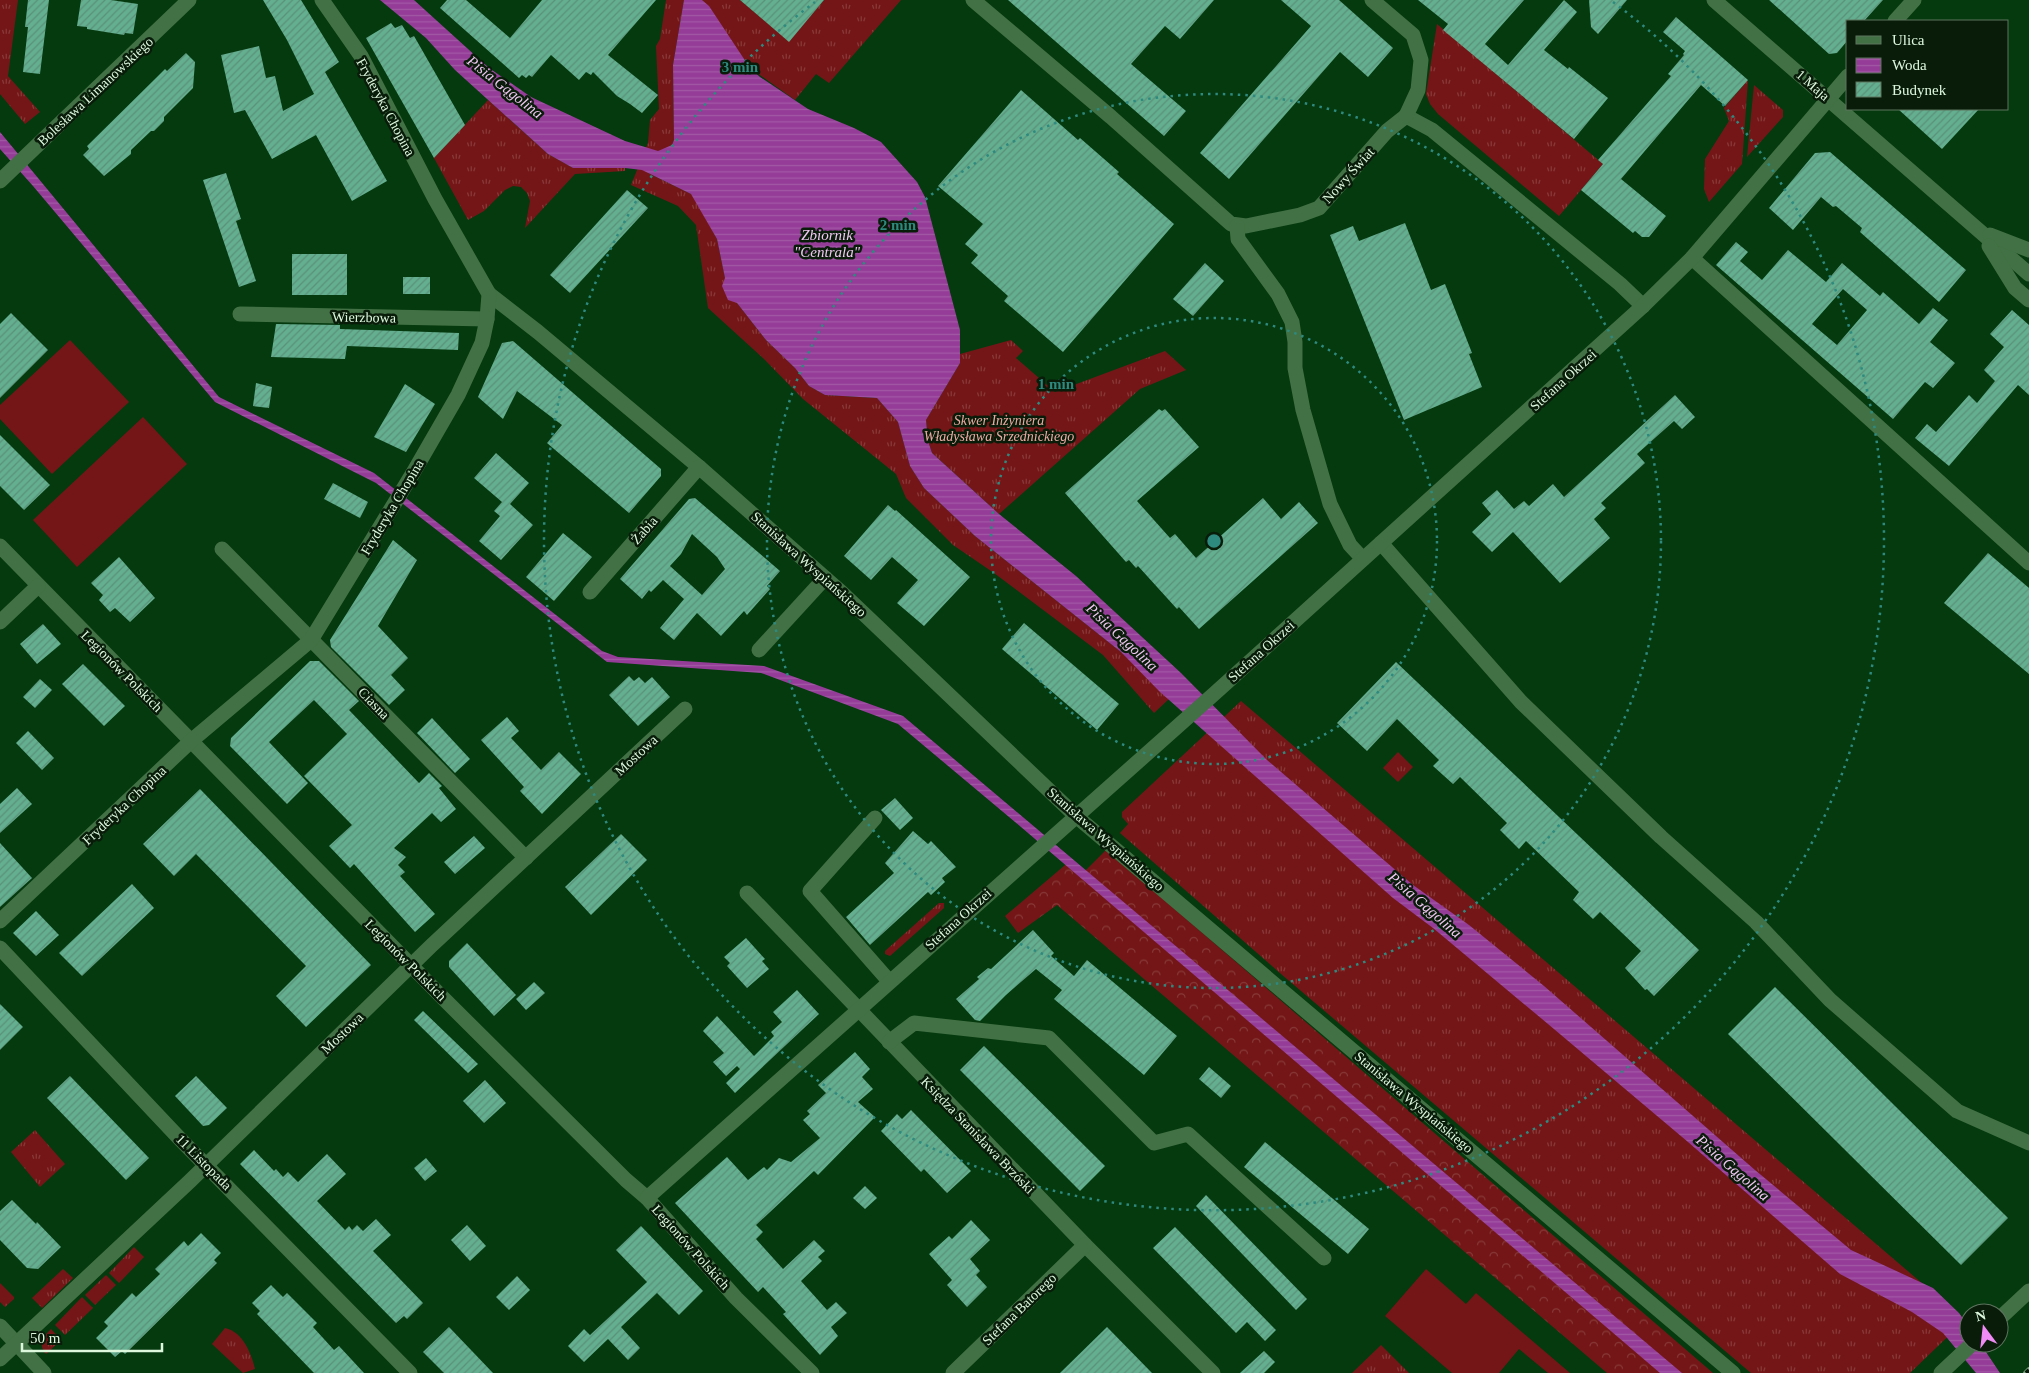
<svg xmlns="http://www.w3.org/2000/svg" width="2029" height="1373" font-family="Georgia,serif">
<defs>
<pattern id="grass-tufts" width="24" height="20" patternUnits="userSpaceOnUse" patternTransform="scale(1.25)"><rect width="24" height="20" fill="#741617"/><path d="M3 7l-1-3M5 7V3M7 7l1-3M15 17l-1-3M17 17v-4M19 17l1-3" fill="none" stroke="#873938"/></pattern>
<pattern id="forest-crowns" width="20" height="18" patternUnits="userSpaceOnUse" patternTransform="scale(1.25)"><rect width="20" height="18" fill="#741617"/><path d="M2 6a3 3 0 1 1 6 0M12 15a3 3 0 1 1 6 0" fill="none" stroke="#873938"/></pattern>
<pattern id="water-rules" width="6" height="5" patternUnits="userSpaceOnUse" patternTransform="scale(1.25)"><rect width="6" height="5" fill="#943c98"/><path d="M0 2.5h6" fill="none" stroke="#a359a6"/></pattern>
<pattern id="building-hatch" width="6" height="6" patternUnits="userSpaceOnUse" patternTransform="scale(1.25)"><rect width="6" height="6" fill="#64af90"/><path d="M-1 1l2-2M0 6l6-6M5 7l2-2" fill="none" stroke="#5a9179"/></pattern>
</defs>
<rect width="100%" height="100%" fill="#05390e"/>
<g fill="url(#grass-tufts)">
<path d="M0,0H18L8,76L40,112L25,124L0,94Z"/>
<path d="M666,0H684L673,65L674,140L672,145L648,173L691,194L696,200L717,239L725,278L737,303L766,340L795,368L809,386L825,395L877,398L898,422L910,466L924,488L975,536L1121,652L1169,699L1154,713L1103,655L994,573L953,545L906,498L896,474L803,399L764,359L708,308L696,225L678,206L631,185L648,143L650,120L659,109L656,46L660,39Z"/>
<path d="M702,0H740L789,41L824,0H901L829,83L816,74L795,100L750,68Z"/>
<path d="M1437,24L1603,164L1559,216L1438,114L1430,104L1426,94Z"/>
<path d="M1748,80L1742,164L1709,202L1704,189L1705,159L1729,121L1724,108Z"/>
<path d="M1754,85L1783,110V117L1747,157Z"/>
<path d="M488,100L548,154L573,168H625V171L575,174L525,228L530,201L527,193L521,187L513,186L505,190L484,211L468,220L434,158Z"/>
<path d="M1011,340L1023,351L1016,358L1055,392L1165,351L1186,370L1140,389L999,514L932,453L928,441L926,420L960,363V354Z"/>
<path d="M1241,701L1965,1320L1910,1373H1751L1281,974L1120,833L1128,824L1122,817V812Z"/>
<path d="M1398,752L1413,767L1398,782L1383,768Z"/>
<path d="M939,903H944V908L890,956L885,954V951Z"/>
<path d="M35,1130L65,1164L40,1187L11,1152Z"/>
<path d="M134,1247L144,1257L119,1283L109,1273Z"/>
<path d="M63,1269L73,1278L42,1308L32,1298Z"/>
<path d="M106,1275L116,1285L95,1305L85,1295Z"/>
<path d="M0,1283L14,1297V1299L5,1307L0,1302Z"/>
<path d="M82,1297L93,1308L65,1335L55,1325Z"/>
<path d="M225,1328C243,1332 251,1353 255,1369L243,1373L212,1344Z"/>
<path d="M51,1329L61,1340L46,1354C38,1344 42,1338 51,1329Z"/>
<path d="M1381,1345L1409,1373H1352Z"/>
</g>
<path fill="url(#forest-crowns)" d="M1106,850L1713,1373H1607L1057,905L1018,933L1005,916L1071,860L1085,871Z"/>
<g fill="#741617">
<path d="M70,340L129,402L52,474L0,419V405Z"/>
<path d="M143,417L187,464L77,567L33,520Z"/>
<path d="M1426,1269L1466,1304L1476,1293L1570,1373H1548L1519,1349L1499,1373H1452L1385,1316Z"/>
</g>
<g fill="url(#water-rules)">
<path d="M380,0H414L489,68L531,97L625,141L645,147L658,151L672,145L674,140L673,65L684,0H702L709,6L750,68L760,77L808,109L854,128L881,142L917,182L925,197L960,330V363L926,420L928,441L932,453L999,514L1076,576L1181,673L1267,760L1413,885L1469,925L1544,986L1755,1170L1851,1250L1933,1288L1959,1313L1969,1327V1343H1980L2000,1373H1976L1943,1333L1912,1312L1840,1274L1688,1142L1548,1024L1433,928L1393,898L1160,692L1121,652L975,536L924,488L910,466L898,422L877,398L825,395L809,386L795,368L766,340L737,303L728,300L722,286L725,278L717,239L691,194L642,170L625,168H573L548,154L455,70L426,38Z"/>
<path d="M0,132L219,397L374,473L602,651L618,657L764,666L903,716L1682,1373H1660L1021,827L898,724L761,673L607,662L376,483L215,402L33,186L0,149Z"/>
</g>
<g fill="url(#building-hatch)" fill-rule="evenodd">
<path d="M28,0H49L40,74L23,72L28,27H25Z"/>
<path d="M81,0H111L138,4L133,34L125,33L124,35L87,29V27L77,26Z"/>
<path d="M263,0H301L339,62L325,72L387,181L352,201L316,135L272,159L245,110L234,113L221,55L259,46L266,78L275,76L283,111L314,94L287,40Z"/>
<path d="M447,0H466L510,38L542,0H656L608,55L658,95L642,113L630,104L617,96L593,72L591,75L586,72L579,80L551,55L532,77L529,75L526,78L522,75L519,78L440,8Z"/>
<path d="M740,0H824L789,42Z"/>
<path d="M1008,0H1214L1180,39L1165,26L1131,64L1186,111L1164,136Z"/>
<path d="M1281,0H1339L1393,48L1368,77L1340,52L1229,179L1200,153L1311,26Z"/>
<path d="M1418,0H1524L1485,44L1508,65L1564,0L1577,12L1544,50L1568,69L1569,67L1608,98L1574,139L1443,30L1448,24Z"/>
<path d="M1589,0H1627L1598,34L1591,27Z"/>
<path d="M1769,0H1883L1864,21H1848V40L1837,53L1829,54Z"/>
<path d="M1676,17L1748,80L1725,106L1701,85L1621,179L1666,216L1649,237H1642L1635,231L1633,233L1581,190L1603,164L1598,160L1671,76L1668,74L1684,55L1683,54L1685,51L1663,32Z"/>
<path d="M391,23L395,28L402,25L410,38L414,36L465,125L434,158L366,38Z"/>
<path d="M186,53L195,62L193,88L164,117V121L154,131H151L131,150V154L104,176L83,155L89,149L87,146L157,77L165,69L167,71Z"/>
<path d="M1021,90L1078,140L1080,138L1119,172L1117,174L1174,224L1063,352L1004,301L1008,296L971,263L978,255L965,244L983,224L938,186Z"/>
<path d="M1898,109H1979L1942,149Z"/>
<path d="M1830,152L1966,270L1939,302L1860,232L1862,228L1836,206L1833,207L1821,197L1793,230L1769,208L1815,153Z"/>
<path d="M226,173L241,219L236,221L256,281L239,287L203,180Z"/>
<path d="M627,190L648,208L570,293L550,275Z"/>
<path d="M1405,223L1431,290L1445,284L1472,353L1469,354L1482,387L1404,420L1330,235L1353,226L1359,241Z"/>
<path d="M1736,242L1748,252L1740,261L1762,280L1788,250L1826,282L1842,263L1880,296L1883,292L1919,324L1933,308L1948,320L1930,342L1955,363L1933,388L1925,382L1893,419L1716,265ZM1843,289L1867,310L1837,345L1812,324Z"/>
<rect x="292" y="254" width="55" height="41"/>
<path d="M1205,263L1224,281L1193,316L1173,299Z"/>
<rect x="403" y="277" width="27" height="17"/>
<path d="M2012,310L2029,325V395L2018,385L1949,466L1915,438L1927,424L1936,432L1969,395L1977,403L1995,381L1984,370L2004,347L1990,334Z"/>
<path d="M11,313L48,350L0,398V324Z"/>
<path d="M276,324L340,325V329L459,333L458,350L347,346L345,359L271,357Z"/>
<path d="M513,341L661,469V476L629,513L547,443L562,425L517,391L503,419L478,397L502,343Z"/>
<path d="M256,383L272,387L269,408L253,406Z"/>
<path d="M405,384L435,404L406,452L374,437Z"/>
<path d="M1675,395L1695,417L1682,429L1674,421L1637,454L1645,463L1601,503L1606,508L1594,519L1610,538L1560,583L1513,532L1492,552L1472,532L1491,514L1482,503L1497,490L1514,509L1524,501L1529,506L1553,484L1564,497Z"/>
<path d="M1159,409L1162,411L1165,409L1199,447L1137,501L1170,538L1175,534L1196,558L1263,498L1281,519L1299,502L1318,523L1199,629L1179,607L1177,609L1138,566L1136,568L1129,560L1126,562L1065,493Z"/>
<path d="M0,435L50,485L24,510L0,486Z"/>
<path d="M496,453L529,483L510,504L533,525L501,560L479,541L500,516L494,511L502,502L474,478Z"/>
<path d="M333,483L368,502L360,518L324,499Z"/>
<path d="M695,498L780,571L767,586L770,589L747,615L744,611L721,636L697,613L674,640L660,628L684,599L663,580L651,592L649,590L642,599L620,579L689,499ZM692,534L717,557L725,569L702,595L670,566L681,554Z"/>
<path d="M888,505L895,511L896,510L970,577L924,626L897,603L918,580L892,557L871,580L844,556Z"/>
<path d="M563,533L592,557L554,601L526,577Z"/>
<path d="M393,540L417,560L378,626L408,658L391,675L405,690L389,705L331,647L330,640Z"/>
<path d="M1988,553L2029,588V674L1944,603Z"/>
<path d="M119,557L155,598L130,622L115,608L110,612L99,600L103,595L91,583Z"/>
<path d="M1024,623L1119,704L1097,730L1002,649Z"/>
<path d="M43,624L61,644L37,664L20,644Z"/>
<path d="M310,661H319L359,701L349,710L419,783L429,773L442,786L439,788L456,809L441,822L432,813L394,848L406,857L398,865L405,872L400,876L435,914L415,932L354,864L350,868L329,846L352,825L304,776L347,734L314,700L269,742L308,783L287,804L230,746L231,738Z"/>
<path d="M1396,662L1699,950L1654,996L1647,989L1645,990L1625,968L1641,951L1600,912L1593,919L1573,900L1579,892L1526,841L1519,849L1500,830L1507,823L1460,777L1453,784L1433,766L1439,760L1397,719L1367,751L1337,723Z"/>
<path d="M83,664L125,706L104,726L62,684Z"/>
<path d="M629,676L634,681L639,677L645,683L652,677L670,697L638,726L609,695Z"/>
<path d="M40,679L52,690L35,708L23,697Z"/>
<path d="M507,717L519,731L511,738L541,770L559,752L581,774L542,814L520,791L524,787L481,740Z"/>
<path d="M432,718L470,759L455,773L417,733Z"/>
<path d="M28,731L54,758L42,770L16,743Z"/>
<path d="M17,788L32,804L0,833V804Z"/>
<path d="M200,789L371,965L306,1027L276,996L306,966L196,854L174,876L143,844Z"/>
<path d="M895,798L913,818L900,830L881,810Z"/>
<path d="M913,831L928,844L931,841L956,867L942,878L945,882L931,895L928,892L870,945L846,917L894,873L885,863Z"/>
<path d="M621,834L647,860L591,915L565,887Z"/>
<path d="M474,836L485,848L455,874L444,862Z"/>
<path d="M0,843L32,878L0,907Z"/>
<path d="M132,884L154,908L82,976L59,953Z"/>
<path d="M36,911L59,935L36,956L13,933Z"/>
<path d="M1033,930L1054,953L1051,956L1074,976L1087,960L1177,1036L1144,1075L1054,999L1062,990L1036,969L1006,995L980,1021L975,1020L956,999L979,979L977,977L988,968L991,969Z"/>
<path d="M746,938L765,959L762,961L769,969L747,988L727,966L730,963L724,957Z"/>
<path d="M467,943L516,995L494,1016L449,967V961Z"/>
<path d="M534,982L545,993L526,1010L516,999Z"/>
<path d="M1775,987L2008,1218L1961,1265L1728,1034Z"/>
<path d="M797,990L819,1014L735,1093L726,1083L740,1069L737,1066L726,1076L713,1062L724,1053L703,1031L717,1016L754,1056L774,1036L771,1032L782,1022L773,1012Z"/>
<path d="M0,1004L23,1027L0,1050Z"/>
<path d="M423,1011L478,1064L468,1073L414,1020Z"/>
<path d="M984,1046L1105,1166L1080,1191L960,1070Z"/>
<path d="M855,1052L870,1069L862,1077L873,1089L858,1102L875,1117L818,1175L814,1171L756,1225L763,1232L756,1239L783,1269L814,1240L825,1251L818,1257L822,1261L801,1281L827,1310L836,1302L847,1313L831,1327L838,1336L820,1355L783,1314L786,1312L763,1287L758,1292L675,1203L727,1157L748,1180L764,1167L767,1170L779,1158L791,1162L820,1138L803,1120L810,1114L807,1111L826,1093L818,1085Z"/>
<path d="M1209,1067L1231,1086L1221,1098L1199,1079Z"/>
<path d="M70,1076L149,1158L126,1180L47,1098Z"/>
<path d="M196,1076L227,1108L209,1125L203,1126L175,1096Z"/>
<path d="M485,1080L506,1103L484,1123L463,1101Z"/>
<path d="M911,1110L971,1171L947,1193L924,1169L921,1172L881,1131L897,1114L902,1119Z"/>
<path d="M1265,1142L1369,1229L1348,1254L1244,1167Z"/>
<path d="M254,1150L274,1171L276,1169L283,1177L288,1172L298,1182L327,1154L346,1174L317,1201L345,1230L349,1226L352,1230L357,1225L363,1231L376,1219L391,1235L373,1251L423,1303L407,1319L404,1316L396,1323L240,1164Z"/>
<path d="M426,1158L437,1171L425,1181L414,1168Z"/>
<path d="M865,1186L877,1198L865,1209L853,1198Z"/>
<path d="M1206,1195L1307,1299L1296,1310L1196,1206Z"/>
<path d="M12,1200L36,1224L37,1222L61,1247L38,1269L27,1268L0,1240V1211Z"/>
<path d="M971,1220L990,1240L970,1259L980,1271L976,1275L987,1287L967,1307L947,1285L952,1280L929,1254L949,1236L952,1239Z"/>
<path d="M467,1225L486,1246L470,1261L451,1240Z"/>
<path d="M641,1226L703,1291L679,1315L657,1293L621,1327L640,1348L628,1360L608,1339L584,1362L568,1346L584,1329L590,1335L647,1282L616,1250Z"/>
<path d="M1175,1227L1276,1330L1265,1341L1247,1322L1236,1333L1153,1248Z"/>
<path d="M201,1233L221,1253L214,1260L217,1263L125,1354L122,1351L115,1357L96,1338L108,1326L104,1322L132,1293L136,1297L160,1274L155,1269L184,1241L188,1246Z"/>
<path d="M517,1276L530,1290L509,1310L496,1297Z"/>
<path d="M271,1285L283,1297L287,1293L317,1323L313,1327L334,1350L339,1346L364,1373H314L257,1314L260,1311L252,1303Z"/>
<path d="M449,1327L493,1373H444L423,1352Z"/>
<path d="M1107,1327L1152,1373H1060Z"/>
<path d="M1264,1351L1275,1362L1264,1373H1240Z"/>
</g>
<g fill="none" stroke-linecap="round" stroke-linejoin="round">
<g stroke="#417144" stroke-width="15">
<path d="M973,0L1111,117L1231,224L1246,226L1300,215L1319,208L1387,131L1406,116L1432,130L1620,284L1643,306"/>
<path d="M1372,0L1413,35L1421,60L1418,90L1406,116"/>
<path d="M1714,0L2029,274"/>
<path d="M1895,21L1914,0"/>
<path d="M0,181L189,0"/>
<path d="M1237,226L1238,239L1278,294L1292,322L1295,342V368L1303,410L1330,504L1350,545L1363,559"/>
<path d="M1990,235L2029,250"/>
<path d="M1989,246L2015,288L2029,300"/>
<path d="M1692,258L2029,563"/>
<path d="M489,294L538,332L699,467L842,593L1076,816L1733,1373"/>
<path d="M240,314L487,319"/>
<path d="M1381,543L1521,702L1661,837L1756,922L1830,1000L1957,1111L2029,1143"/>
<path d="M0,546L441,996L626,1180L647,1198L736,1298L812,1373"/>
<path d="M222,549L526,858"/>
<path d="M590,592L699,467"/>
<path d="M0,622L38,586"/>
<path d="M759,650L825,578"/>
<path d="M875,818L810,891L889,981"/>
<path d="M747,893L1085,1245L1213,1373"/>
<path d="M0,921L191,741L311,640L413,473L458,395L482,343L487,319L489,294L435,199L361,56L322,0"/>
<path d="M0,948L180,1139L410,1373"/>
<path d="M889,1042L914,1023L1049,1038L1154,1143L1188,1134L1324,1258"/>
<path d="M647,1198L1214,694L1643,306L1692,258L1848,76"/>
<path d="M1999,1319L2029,1291"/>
<path d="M0,1326L44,1373"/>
<path d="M0,1359L190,1181L431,946L685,709"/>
<path d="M953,1373L1085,1245"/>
<path d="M1941,1373L1973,1343"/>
</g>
<g stroke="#85a988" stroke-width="5.5">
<path id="rail" d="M2026,1373L2029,1370"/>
</g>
<use href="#rail" stroke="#081c09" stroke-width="4" stroke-dasharray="11" stroke-linecap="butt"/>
</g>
<g fill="none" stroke="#2e8a7f" stroke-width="2.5" stroke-dasharray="2.5 5">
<circle cx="1214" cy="541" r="223"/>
<circle cx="1214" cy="541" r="447"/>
<path d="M1613 2A670 670 0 1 1 815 2"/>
</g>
<g text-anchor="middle" stroke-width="5" stroke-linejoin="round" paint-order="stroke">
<g font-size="14" fill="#def8de" stroke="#081c09">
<text transform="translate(1813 85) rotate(41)" y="5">1 Maja</text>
<text transform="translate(95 91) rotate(-43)" y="5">Bolesława Limanowskiego</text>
<text transform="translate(386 107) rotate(62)" y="5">Fryderyka Chopina</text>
<text transform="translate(1348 175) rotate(-48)" y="5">Nowy Świat</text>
<text transform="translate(364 317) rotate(1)" y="5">Wierzbowa</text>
<text transform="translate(1563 380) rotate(-42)" y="5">Stefana Okrzei</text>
<text transform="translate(392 507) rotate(-59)" y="5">Fryderyka Chopina</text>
<text transform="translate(644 530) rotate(-49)" y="5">Żabia</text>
<text transform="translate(809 564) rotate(42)" y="5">Stanisława Wyspiańskiego</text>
<text transform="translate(1261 651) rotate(-42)" y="5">Stefana Okrzei</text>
<text transform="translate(122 671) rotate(45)" y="5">Legionów Polskich</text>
<text transform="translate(374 703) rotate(46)" y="5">Ciasna</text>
<text transform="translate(636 755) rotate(-43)" y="5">Mostowa</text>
<text transform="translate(124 805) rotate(-43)" y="5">Fryderyka Chopina</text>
<text transform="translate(1106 839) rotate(41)" y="5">Stanisława Wyspiańskiego</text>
<text transform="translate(958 919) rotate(-42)" y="5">Stefana Okrzei</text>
<text transform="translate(406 960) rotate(45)" y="5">Legionów Polskich</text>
<text transform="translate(342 1033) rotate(-44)" y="5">Mostowa</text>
<text transform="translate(1414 1102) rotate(40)" y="5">Stanisława Wyspiańskiego</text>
<text transform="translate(978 1135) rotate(46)" y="5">Księdza Stanisława Brzóski</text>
<text transform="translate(204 1162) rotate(45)" y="5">11 Listopada</text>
<text transform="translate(691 1247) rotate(48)" y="5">Legionów Polskich</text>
<text transform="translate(1019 1309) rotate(-44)" y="5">Stefana Batorego</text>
</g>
<g font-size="14" font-style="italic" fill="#ecaba4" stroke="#081c09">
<text x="999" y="425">Skwer Inżyniera<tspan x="999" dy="16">Władysława Srzednickiego</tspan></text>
</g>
<g font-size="15" font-style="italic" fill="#f3c7f4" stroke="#081c09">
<text transform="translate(505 87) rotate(38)" y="5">Pisia Gągolina</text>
<text x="827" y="240">Zbiornik<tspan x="827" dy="17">"Centrala"</tspan></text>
<text transform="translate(1122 637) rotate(43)" y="5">Pisia Gągolina</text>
<text transform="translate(1425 905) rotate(41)" y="5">Pisia Gągolina</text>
<text transform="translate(1733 1168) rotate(41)" y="5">Pisia Gągolina</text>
</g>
</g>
<circle cx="1214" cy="541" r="8" fill="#2e8a7f" stroke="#081c09" stroke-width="2.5"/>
<g font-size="15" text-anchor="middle" font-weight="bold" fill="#2e8a7f" stroke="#081c09" stroke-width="5" stroke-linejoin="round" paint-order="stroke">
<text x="740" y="72">3 min</text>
<text x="898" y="230">2 min</text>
<text x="1056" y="389">1 min</text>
</g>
<rect x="1846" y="20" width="162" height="90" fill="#081c09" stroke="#5e745e"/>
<rect x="1856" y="36" width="25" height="8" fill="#417144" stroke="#5e745e"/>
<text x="1892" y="45" font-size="15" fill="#def8de">Ulica</text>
<rect x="1856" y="58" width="25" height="15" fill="url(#water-rules)" stroke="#5e745e"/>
<text x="1892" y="70" font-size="15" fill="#def8de">Woda</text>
<rect x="1856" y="82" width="25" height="15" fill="url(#building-hatch)" stroke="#5e745e"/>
<text x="1892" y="95" font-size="15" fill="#def8de">Budynek</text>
<g transform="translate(1984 1328) rotate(345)"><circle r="24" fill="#081c09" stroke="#5e745e"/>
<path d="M0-4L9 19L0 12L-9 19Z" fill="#f08bf5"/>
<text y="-8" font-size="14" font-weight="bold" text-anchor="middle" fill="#def8de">N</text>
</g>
<path d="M22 1343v8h140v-8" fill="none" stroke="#def8de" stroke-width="2.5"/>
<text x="30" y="1343" font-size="15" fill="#def8de" stroke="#081c09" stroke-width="4" paint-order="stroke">50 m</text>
</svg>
